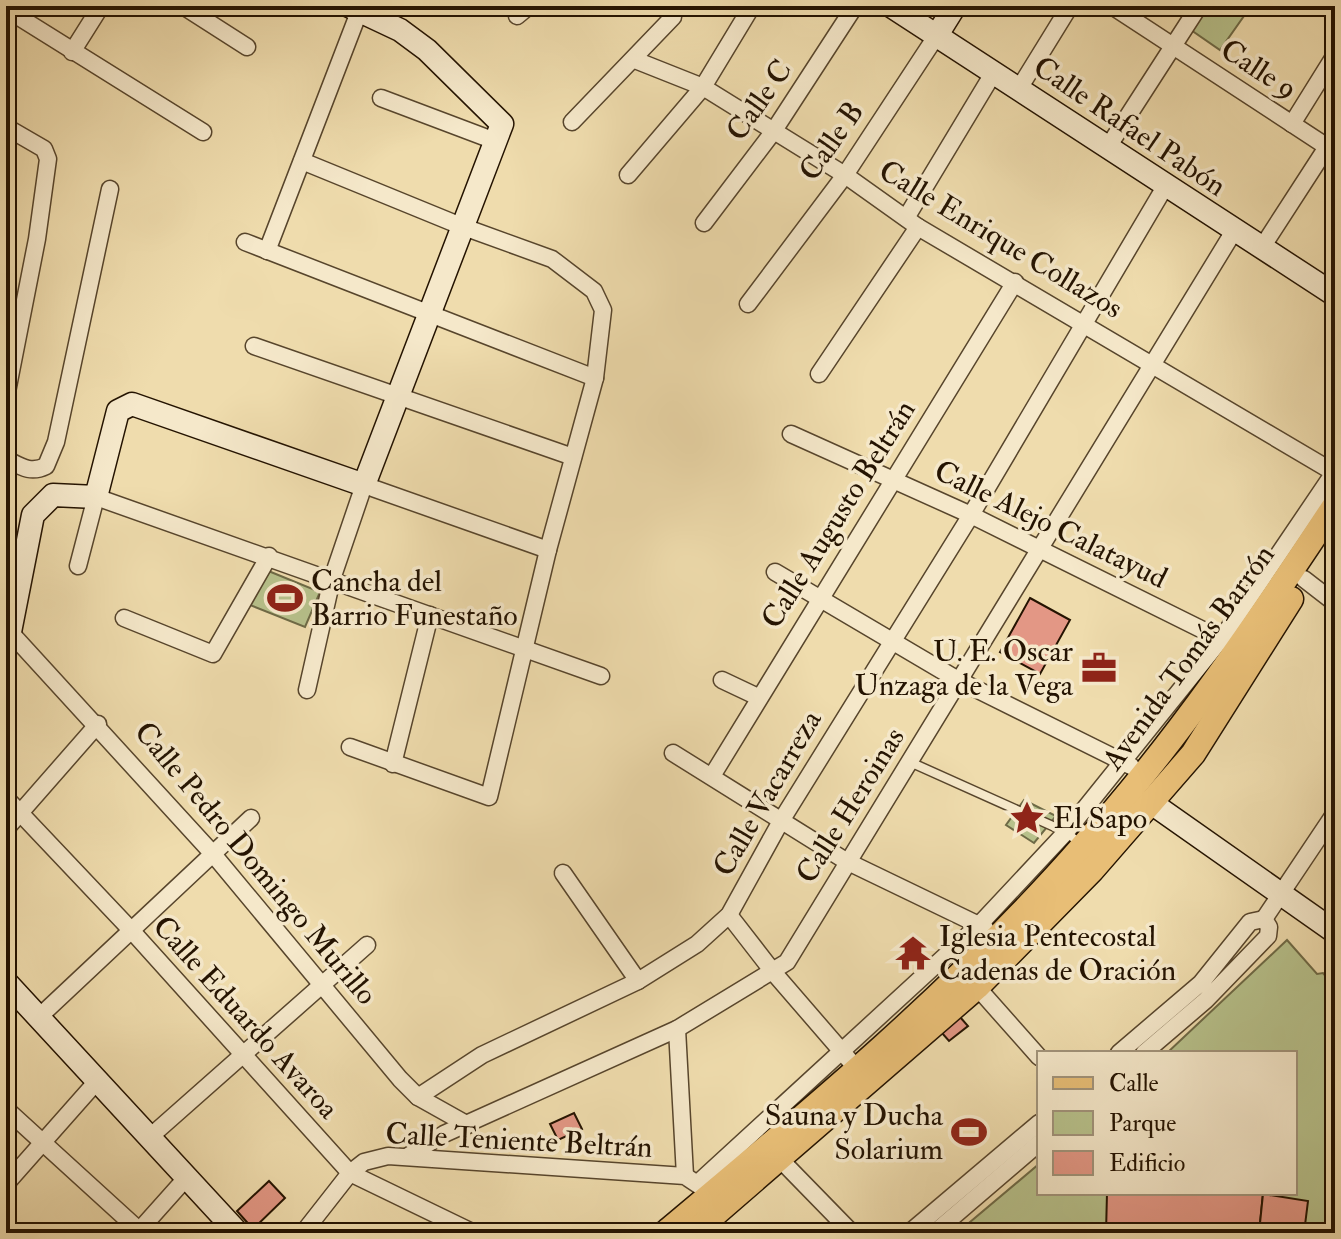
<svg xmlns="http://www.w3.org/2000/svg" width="1341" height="1239" font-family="'IM FELL Double Pica',serif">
<rect width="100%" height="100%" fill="#efdcad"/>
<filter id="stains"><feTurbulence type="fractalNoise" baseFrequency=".0025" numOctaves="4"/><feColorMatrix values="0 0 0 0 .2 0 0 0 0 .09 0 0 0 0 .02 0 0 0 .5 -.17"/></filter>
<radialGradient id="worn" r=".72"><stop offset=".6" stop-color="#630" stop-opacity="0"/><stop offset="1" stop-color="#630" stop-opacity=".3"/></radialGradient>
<g fill="#b7c18b" stroke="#6e6a46" stroke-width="2">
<path d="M1208,6H1251L1220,50L1191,30Z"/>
<path d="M266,570L320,592L305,627L250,605Z"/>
<path d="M1024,800L1056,816L1034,843L1006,825Z"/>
<path d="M1287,940L1317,974L1323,973L1335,987V1233H957L1039,1164V1193H1295V1053H1167Z"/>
</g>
<g fill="#e39785" stroke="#241301" stroke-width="2">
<path d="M1030,598L1070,620L1040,674L1000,652Z"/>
<path d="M960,1017L968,1026L949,1041L942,1033Z"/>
<path d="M574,1113L582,1129L558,1140L550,1124Z"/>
<path d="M269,1181L285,1198L253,1229L237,1211Z"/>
<path d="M1107,1193H1263L1259,1233H1106Z"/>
<path d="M1263,1194L1308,1201L1304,1233H1259Z"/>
</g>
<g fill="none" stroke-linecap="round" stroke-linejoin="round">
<g stroke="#57452c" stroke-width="11">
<path id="lane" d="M910,762L1066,832L1082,845"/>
</g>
<g stroke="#57452c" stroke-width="19">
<g id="street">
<path d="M183,6L247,47"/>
<path d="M1112,6L1335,152"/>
<path d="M6,9L203,132"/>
<path d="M517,16L529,6"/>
<path d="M72,52L101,6"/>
<path d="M635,60L703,87L845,175L918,227L1335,473"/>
<path d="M1020,87L1070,6"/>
<path d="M381,98L495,141"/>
<path d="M572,122L673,17L662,6"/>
<path d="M1292,124L1335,55"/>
<path d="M6,127L44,149L48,159L37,239L6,397"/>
<path d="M1108,147L1199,6"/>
<path d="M302,161L461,226L552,259L594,291L603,310L595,378L548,550L489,797L350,747"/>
<path d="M628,175L703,87L752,6"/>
<path d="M906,218L994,72"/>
<path d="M704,223L773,132L855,6"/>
<path d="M245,242L595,378"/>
<path d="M1261,249L1327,147"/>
<path d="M267,251L359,12"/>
<path d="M748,304L845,175L937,35"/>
<path d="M254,346L573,457"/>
<path d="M819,374L918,227"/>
<path d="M791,434L971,515L1229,643"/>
<path d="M6,459C20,466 30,474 46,466L56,442L110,189"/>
<path d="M78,566L96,497L601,676"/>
<path d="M775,572L958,680L1131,766"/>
<path d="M1304,579L1335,603"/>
<path d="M124,618L213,654L269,556"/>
<path d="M10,632L213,854L400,1079L418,1097L468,1125"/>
<path d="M722,680L758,697"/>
<path d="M307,690L332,579L364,485L548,550"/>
<path d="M673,753L846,861L985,928"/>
<path d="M393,764L430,615"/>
<path d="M712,776L1015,282"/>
<path d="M6,798L131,930L350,1173L474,1233"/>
<path d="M6,829L98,724"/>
<path d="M563,873L638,981"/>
<path d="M729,915L774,973L857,1069"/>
<path d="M1264,919L1335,813"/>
<path d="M977,987L1039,1057"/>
<path d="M39,1017L251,818"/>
<path d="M677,1029L685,1176"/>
<path d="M1119,1053L1201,983L1250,922L1264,919L1269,927L1268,936L1206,1000L1144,1053"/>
<path d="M418,1097L482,1055L638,981L697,944L729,915L781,821L971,515L1166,185"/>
<path d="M6,1109L142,1233"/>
<path d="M151,1136L367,945"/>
<path d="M774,1153L852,1233"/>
<path d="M408,1156L444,1134L677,1029L787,962L1234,231"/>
<path d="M698,1183L979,925L1066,832L1222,638L1335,471"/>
<path d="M6,1184L98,1080"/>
<path d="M137,1233L187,1177"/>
<path d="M303,1233L350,1173L364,1162L388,1156L685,1176L703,1188"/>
<path d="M909,1233L1039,1123"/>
<path d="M934,1233L1039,1143"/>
</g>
</g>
<g stroke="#241301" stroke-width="25">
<g id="secondary">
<path d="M891,6L1335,295"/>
<path d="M937,35L955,6"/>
<path d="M6,630L10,632L33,515L53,495L96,497L118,411L132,404L364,485L502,124L427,50L400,30L349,6"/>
<path d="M1150,802L1335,932"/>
<path d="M6,982L238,1233"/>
</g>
</g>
<g stroke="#241301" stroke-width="27">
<g id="primary">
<path d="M665,1233C810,1112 958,989 1083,846C1178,740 1257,623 1335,505"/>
<path d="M693,1233L977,987L1092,870L1193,754L1291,599"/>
</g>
</g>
<use href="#lane" stroke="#f5e8ca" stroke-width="8"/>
<use href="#street" stroke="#f5e8ca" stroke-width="16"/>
<use href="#secondary" stroke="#f5e8ca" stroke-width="22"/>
<use href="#primary" stroke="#e8be76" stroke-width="24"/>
</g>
<defs>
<g id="stadium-bare" transform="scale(2.76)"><path d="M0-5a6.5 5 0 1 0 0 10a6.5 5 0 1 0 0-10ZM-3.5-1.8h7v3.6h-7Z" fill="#8f2418" stroke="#f5e8ca" stroke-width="2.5" paint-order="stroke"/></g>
<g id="office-bare" transform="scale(2.76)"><path d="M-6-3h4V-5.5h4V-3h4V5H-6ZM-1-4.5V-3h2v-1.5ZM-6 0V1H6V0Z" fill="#8f2418" stroke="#f5e8ca" stroke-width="2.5" paint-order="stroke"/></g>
<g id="sight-bare" transform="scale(2.76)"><path d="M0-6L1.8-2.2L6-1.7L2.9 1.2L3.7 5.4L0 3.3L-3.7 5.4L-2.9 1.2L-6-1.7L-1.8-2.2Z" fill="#8f2418" stroke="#f5e8ca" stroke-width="2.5" paint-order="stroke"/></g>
<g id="temple-bare" transform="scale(2.76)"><path d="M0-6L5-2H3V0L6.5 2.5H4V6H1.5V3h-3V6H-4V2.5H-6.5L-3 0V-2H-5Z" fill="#8f2418" stroke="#f5e8ca" stroke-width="2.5" paint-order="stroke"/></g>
</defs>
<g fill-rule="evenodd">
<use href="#stadium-bare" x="285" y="598"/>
<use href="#office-bare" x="1099" y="668"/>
<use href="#sight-bare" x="1027" y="818"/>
<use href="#temple-bare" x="913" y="953"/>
<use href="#stadium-bare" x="969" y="1132"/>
</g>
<g text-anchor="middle" stroke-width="7" stroke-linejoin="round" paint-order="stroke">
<g font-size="30" fill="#241301" stroke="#f5e8ca">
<text transform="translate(1259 69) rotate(33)" y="10">Calle 9</text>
<text transform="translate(759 100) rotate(-55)" y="10">Calle C</text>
<text transform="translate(1130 126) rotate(34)" y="10">Calle Rafael Pabón</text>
<text transform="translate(831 141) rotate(-55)" y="10">Calle B</text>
<text transform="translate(1001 239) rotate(31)" y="10">Calle Enrique Collazos</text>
<text transform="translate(838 514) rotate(-58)" y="10">Calle Augusto Beltrán</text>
<text transform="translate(1051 524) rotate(26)" y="10">Calle Alejo Calatayud</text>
<text transform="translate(1188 657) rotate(-54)" y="10">Avenida Tomás Barrón</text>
<text transform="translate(767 793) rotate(-60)" y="10">Calle Vacarreza</text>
<text transform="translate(850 805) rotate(-58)" y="10">Calle Heroinas</text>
<text transform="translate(256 863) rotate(50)" y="10">Calle Pedro Domingo Murillo</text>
<text transform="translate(246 1017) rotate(48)" y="10">Calle Eduardo Avaroa</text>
<text transform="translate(519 1140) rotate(3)" y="10">Calle Teniente Beltrán</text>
</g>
<g font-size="30" fill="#241301" stroke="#f5e8ca" text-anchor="start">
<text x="311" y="591">Cancha del<tspan x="311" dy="34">Barrio Funestaño</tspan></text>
<text x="1073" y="661" text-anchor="end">U. E. Oscar<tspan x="1073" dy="34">Unzaga de la Vega</tspan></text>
<text x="1053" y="828">El Sapo</text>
<text x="939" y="946">Iglesia Pentecostal<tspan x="939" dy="34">Cadenas de Oración</tspan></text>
<text x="943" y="1125" text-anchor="end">Sauna y Ducha<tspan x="943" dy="34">Solarium</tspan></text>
</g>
</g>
<rect width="1341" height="1239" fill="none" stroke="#efdcad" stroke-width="32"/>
<rect x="8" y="8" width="1325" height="1223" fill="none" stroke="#241301" stroke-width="4"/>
<rect x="16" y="16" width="1309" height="1207" fill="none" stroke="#241301" stroke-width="2"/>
<rect x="1037" y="1051" width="260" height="144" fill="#f5e8ca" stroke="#a1937a" stroke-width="2"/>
<rect x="1053" y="1077" width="40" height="12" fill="#e8be76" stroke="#a1937a" stroke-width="2"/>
<text x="1109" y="1091" font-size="24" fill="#241301">Calle</text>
<rect x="1053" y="1111" width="40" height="24" fill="#b7c18b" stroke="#a1937a" stroke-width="2"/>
<text x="1109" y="1131" font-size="24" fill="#241301">Parque</text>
<rect x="1053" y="1151" width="40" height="24" fill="#e39785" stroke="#a1937a" stroke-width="2"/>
<text x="1109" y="1171" font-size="24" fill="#241301">Edificio</text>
<rect width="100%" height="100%" filter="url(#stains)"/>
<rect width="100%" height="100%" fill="url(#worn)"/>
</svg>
